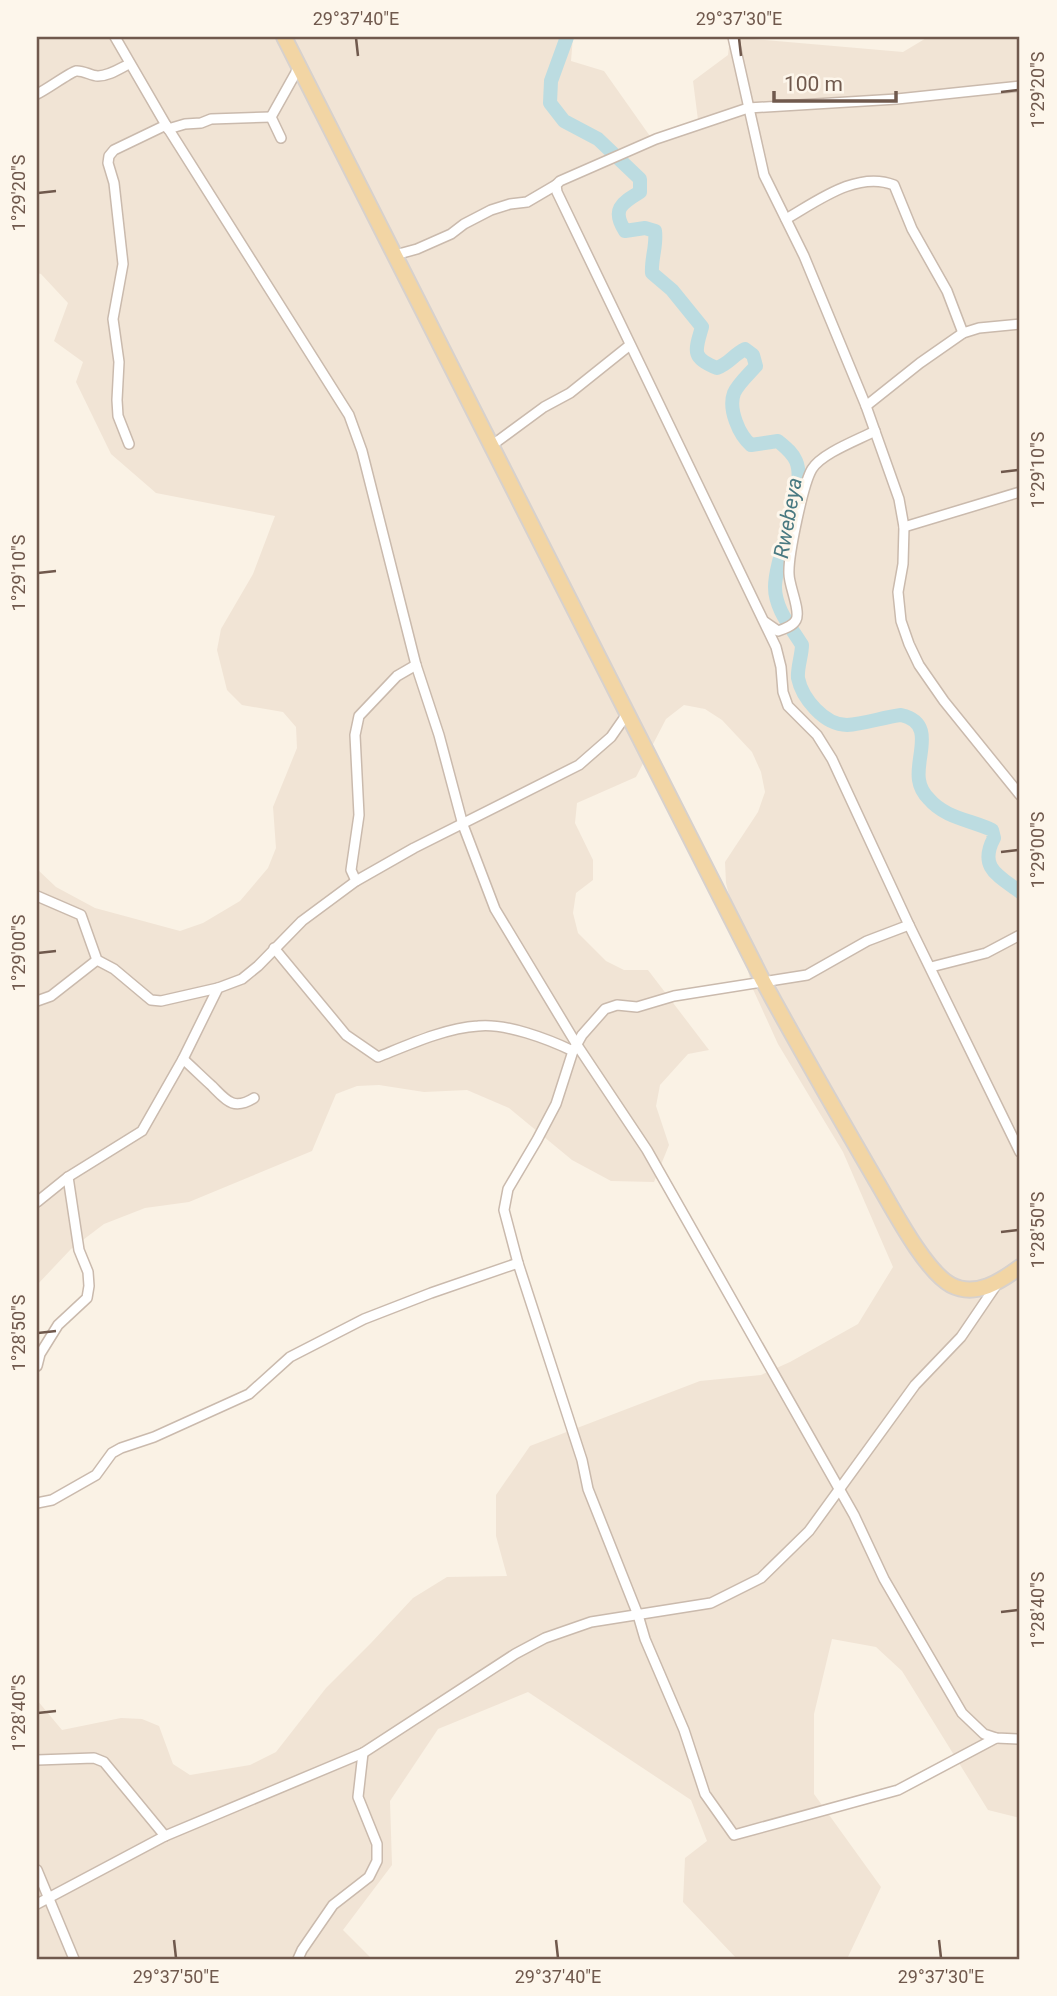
<svg xmlns="http://www.w3.org/2000/svg" width="1057" height="1996" font-family="Roboto,sans-serif">
<rect width="100%" height="100%" fill="#faf2e5"/>
<path fill="#f1e4d5" d="M37,37H573L571,61L604,71L652,139L698,120L693,81L728,55L730,37L903,52L928,37H1020V1818L988,1810L902,1671L876,1647L832,1639L814,1714V1794L881,1887L847,1959H737L683,1902L685,1858L707,1841L691,1800L528,1692L438,1729L390,1801L392,1865L343,1930L372,1959H37V1700L62,1730L121,1718L142,1719L159,1726L173,1764L190,1775L250,1765L276,1752L326,1688L371,1643L413,1598L447,1577L507,1576L496,1536V1495L530,1446L700,1381L761,1375L790,1362L858,1324L893,1267L843,1152L778,1044L752,987L726,883L725,862L758,812L765,792L761,772L752,752L722,720L705,709L684,705L666,719L636,777L577,803L575,823L593,860V880L576,893L573,913L578,933L606,961L624,970H648L709,1050L688,1054L660,1085L656,1106L669,1145L654,1182L611,1181L572,1160L509,1108L467,1090L424,1092L379,1085L357,1086L336,1094L312,1151L189,1202L145,1208L104,1224L71,1249L37,1285V869L56,887L95,908L180,931L203,923L240,901L268,868L276,848L273,807L297,748L296,727L283,712L242,705L227,690L217,650L221,629L253,574L275,516L156,493L111,454L76,382L83,362L54,341L68,303L41,274L37,273Z"/>
<g fill="none" stroke-linecap="round" stroke-linejoin="round">
<path stroke="#bcdce1" stroke-width="14" d="M567,37L551,81L550,103L564,121L598,139L640,179V192C622,203 611,209 625,231L645,228L655,231C657,246 651,258 652,273L672,290L702,327C695,351 691,358 717,368C730,363 733,355 745,349L753,355L756,366C749,374 738,384 734,393C728,409 739,435 751,445L778,441C785,447 792,452 796,461C808,488 775,556 775,587C775,609 791,627 802,645C802,655 797,668 798,678C802,698 824,725 847,725C864,724 884,717 901,715C937,723 915,757 919,780C920,787 924,794 929,799C945,818 971,820 992,830L994,838C978,868 999,876 1020,892"/>
<g stroke="#cabaad" stroke-width="12">
<g id="minor">
<path d="M115,37L166,125L349,415L362,451L416,665L439,735L463,825L495,909L577,1045L647,1150L854,1515L884,1579L962,1713L984,1734L996,1738L1020,1739"/>
<path d="M733,37L764,175L804,256L866,406L899,499L904,527L903,564L898,592L901,621L909,644L919,665L944,701L1020,795"/>
<path d="M1020,86L897,99L748,108L656,139L560,181L556,185L557,192L776,647L781,667L783,692L788,706L817,735L832,759L909,925L1020,1152"/>
<path d="M37,94C46,90 69,73 76,71C83,70 91,76 98,76C109,76 119,69 129,64"/>
<path d="M168,129L185,124L201,123L211,119L271,117"/>
<path d="M281,138L271,117L299,67"/>
<path d="M786,219C816,202 857,170 894,185L912,229L947,291L963,333"/>
<path d="M395,255L417,249L451,234L464,224L491,210L510,204L527,202L556,185"/>
<path d="M866,406L920,363L963,333L979,328L1020,324"/>
<path d="M129,444L118,416L117,400L119,362L113,319L123,264L114,183L108,163L109,156L114,150L166,125"/>
<path d="M491,446L544,407L570,393L630,345"/>
<path d="M904,527L1020,492"/>
<path d="M765,622L778,631C784,629 793,626 796,620C801,611 789,586 789,574C788,556 803,484 812,469C822,453 858,440 875,431"/>
<path d="M356,881L351,870L359,815L355,735L359,716L397,676L416,665"/>
<path d="M37,896L81,915L97,960L114,969L151,1000L161,1001L218,988"/>
<path d="M909,925L867,941L807,975L674,996L637,1007L617,1005L605,1009L582,1035L573,1051L556,1104L537,1140L508,1189L504,1210L518,1263L582,1460L588,1489L638,1615L645,1639L684,1730L705,1794L734,1835L898,1790L996,1738"/>
<path d="M274,948L346,1035L378,1057C408,1045 445,1028 478,1026C506,1023 548,1039 573,1051"/>
<path d="M931,967L986,953L1020,935"/>
<path d="M37,1001L51,996L97,960"/>
<path d="M183,1059C193,1068 202,1077 212,1086C226,1100 233,1111 254,1098"/>
<path d="M37,1202L68,1177L142,1131L183,1059L218,988L242,979L258,966L302,921L356,881L414,848L579,765L611,737L627,714"/>
<path d="M37,1366L40,1354L58,1325L87,1298L89,1286L88,1272L79,1250L68,1177"/>
<path d="M37,1503L52,1500L96,1475L112,1453L121,1448L154,1437L249,1394L290,1357L364,1319L431,1293L518,1263"/>
<path d="M37,1760L94,1758L104,1762L165,1836"/>
<path d="M37,1870L74,1959"/>
<path d="M37,1904L165,1836L363,1753L515,1654L545,1638L591,1622L711,1603L761,1578L809,1531L915,1385L961,1337L997,1284"/>
<path d="M298,1959L302,1950L333,1905L369,1877L377,1861V1844L358,1797L363,1753"/>
</g>
</g>
<g stroke="#d7d1cd" stroke-width="18">
<path id="primary" d="M284,37L763,981C800,1049 838,1115 877,1182C893,1209 925,1271 951,1285C976,1298 1001,1281 1020,1267"/>
</g>
<use href="#minor" stroke="#fff" stroke-width="9"/>
<use href="#primary" stroke="#f2d5a4" stroke-width="14"/>
</g>
<path fill="none" stroke="#70594d" stroke-width="2.5" d="M356,38L358,56M739,38L741,56M1001,92L1018,90M38,193L56,191M1001,472L1018,470M38,573L56,571M1001,852L1018,850M38,953L56,951M1001,1232L1018,1230M38,1333L56,1331M1001,1612L1018,1610M38,1713L56,1711M174,1940L176,1958M556,1940L558,1958M939,1940L941,1958"/>
<g text-anchor="middle" stroke-width="6" stroke-linejoin="round" paint-order="stroke">
<g font-size="21" font-style="italic" fill="#497981" stroke="#fdf6eb">
<text transform="translate(788 518) rotate(-80)" y="7">Rwebeya</text>
</g>
</g>
<rect width="1057" height="1996" fill="none" stroke="#fdf6eb" stroke-width="77"/>
<path d="M774 91v10h122v-10" fill="none" stroke="#70594d" stroke-width="3.5"/>
<text x="784" y="91" font-size="21" fill="#70594d" stroke="#fdf6eb" stroke-width="5" paint-order="stroke">100 m</text>
<rect x="38" y="38" width="980" height="1920" fill="none" stroke="#70594d" stroke-width="2.5"/>
<g font-size="18" text-anchor="middle" fill="#70594d">
<text x="356" y="25">29°37'40"E</text>
<text x="739" y="25">29°37'30"E</text>
<text transform="translate(1038 90) rotate(-90)" y="6">1°29'20"S</text>
<text transform="translate(19 193) rotate(-90)" y="6">1°29'20"S</text>
<text transform="translate(1038 470) rotate(-90)" y="6">1°29'10"S</text>
<text transform="translate(19 573) rotate(-90)" y="6">1°29'10"S</text>
<text transform="translate(1038 850) rotate(-90)" y="6">1°29'00"S</text>
<text transform="translate(19 953) rotate(-90)" y="6">1°29'00"S</text>
<text transform="translate(1038 1230) rotate(-90)" y="6">1°28'50"S</text>
<text transform="translate(19 1333) rotate(-90)" y="6">1°28'50"S</text>
<text transform="translate(1038 1610) rotate(-90)" y="6">1°28'40"S</text>
<text transform="translate(19 1713) rotate(-90)" y="6">1°28'40"S</text>
<text x="176" y="1983">29°37'50"E</text>
<text x="558" y="1983">29°37'40"E</text>
<text x="941" y="1983">29°37'30"E</text>
</g>
</svg>
